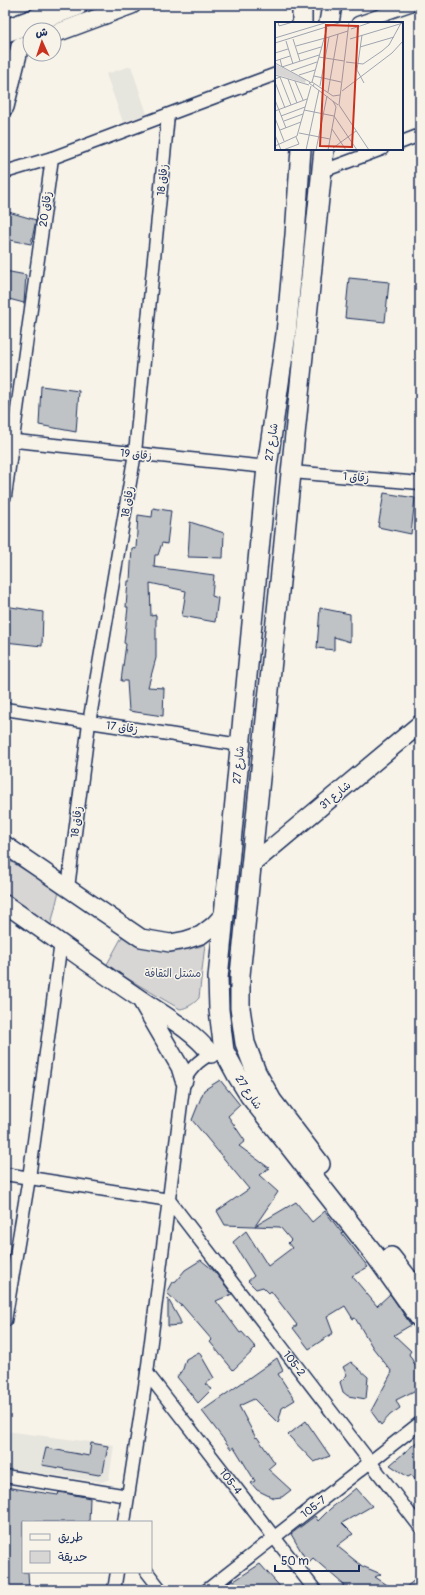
<svg xmlns="http://www.w3.org/2000/svg" width="425" height="1595" font-family="Pangolin,'Playpen Sans Arabic',sans-serif">
<rect width="100%" height="100%" fill="#f7f3e8"/>
<filter id="ink" filterUnits="userSpaceOnUse"><feTurbulence type="fractalNoise" baseFrequency=".025" numOctaves="2"/><feDisplacementMap in="SourceGraphic" scale="8" xChannelSelector="R" yChannelSelector="G"/><feConvolveMatrix kernelMatrix="1 2 1 2 8 2 1 2 1" color-interpolation-filters="sRGB"/></filter>
<g filter="url(#ink)">
<g fill="#e6e5de">
<path d="M131,66L147,114L123,122L106,74Z"/>
<path d="M5,1431L114,1445L109,1479L102,1482L5,1468Z"/>
</g>
<g fill="#d7d6d4" stroke="#798299">
<path d="M5,858L59,891L51,925L5,895Z"/>
<path d="M123,935L142,945L199,947L205,944L199,998C194,1004 187,1008 180,1009L106,966Z"/>
</g>
<g fill="#c0c3c5" stroke="#1b2f5e">
<path d="M5,211L36,220L31,244L5,239Z"/>
<path d="M5,271L26,275L24,303L5,298Z"/>
<path d="M349,278L389,282L385,322L345,318Z"/>
<path d="M41,386L79,391L76,432L39,425Z"/>
<path d="M384,493L415,498L411,534L378,527Z"/>
<path d="M153,508L171,511L167,544L162,543L158,555H155L154,567L214,575L212,596L218,598L215,622L182,616L186,591L150,583L151,616L156,615V658L148,687L164,688L163,716L129,711L127,681H121L126,644L124,643L128,607H126L128,581H130L132,548L136,549L138,515L152,517Z"/>
<path d="M190,522L224,533L223,558L188,557Z"/>
<path d="M5,606L43,612L42,646L5,642Z"/>
<path d="M320,608L350,614V642L334,637V650L317,648Z"/>
<path d="M220,1080L240,1105L228,1116L245,1141L239,1146L269,1168L259,1175L278,1192L255,1226L296,1202L312,1222L325,1211L368,1267L352,1276L377,1306L390,1294L411,1325L394,1335L411,1351L409,1354L420,1374V1388L396,1400L400,1408L390,1415L381,1425L371,1411L392,1372L373,1348L355,1318L353,1319L345,1306L327,1317L333,1333L309,1349L293,1328L297,1325L271,1291L269,1293L263,1287L256,1289L248,1281L254,1276L233,1242L246,1231L268,1266L292,1248L288,1243L291,1240L280,1227L225,1225L217,1211L249,1189L192,1120L204,1090Z"/>
<path d="M201,1260L213,1270L232,1294L216,1301L240,1333L242,1332L256,1348L233,1370L210,1342L212,1340L181,1304V1306L167,1293L173,1282L176,1281L185,1270Z"/>
<path d="M168,1299L180,1320V1325L168,1326Z"/>
<path d="M199,1352L214,1378L205,1384L212,1389L198,1403L177,1377L183,1369L186,1359Z"/>
<path d="M277,1358L283,1371L278,1374L295,1400L282,1408L278,1423L254,1399L239,1406L256,1438L257,1437L275,1463L268,1469L291,1490L282,1497L273,1498L257,1490L251,1483L255,1481L234,1447L231,1449L202,1411Z"/>
<path d="M351,1362L368,1377L366,1399L348,1396L343,1392L340,1382L347,1375L343,1367Z"/>
<path d="M306,1421L330,1456L314,1462L288,1435Z"/>
<path d="M420,1439V1488L412,1475L408,1477L390,1465Z"/>
<path d="M91,1443L108,1446L103,1472L99,1475L42,1465L46,1448L89,1456Z"/>
<path d="M5,1487L58,1495L59,1492L90,1498L89,1522H23V1572H28L29,1590H5Z"/>
<path d="M356,1488L372,1506L342,1523L353,1534L337,1546L362,1566L381,1574L375,1577L395,1590H337L344,1585L313,1558L308,1563L291,1534L315,1516L318,1521L330,1509Z"/>
<path d="M260,1564L283,1590H219L233,1579L234,1581Z"/>
<path d="M420,1576V1590H402Z"/>
</g>
<g fill="none" stroke-linecap="round" stroke-linejoin="round">
<g stroke="#1b2f5e" stroke-width="15">
<g id="street">
<path d="M358,23L410,5"/>
<path d="M402,142L420,135"/>
<path d="M323,171L382,149"/>
<path d="M5,172L52,158"/>
<path d="M6,440L267,467"/>
<path d="M292,472L420,483"/>
<path d="M5,496L52,158L276,74"/>
<path d="M5,709L240,745"/>
<path d="M68,888L89,723L135,453L168,115"/>
<path id="s1" d="M5,1174L169,1200L420,1527"/>
<path d="M5,1321L29,1178L61,942"/>
<path id="s2" d="M147,1373L315,1590"/>
<path d="M5,1476L128,1496"/>
<path d="M124,1522L147,1373L184,1080C193,1066 201,1057 217,1052"/>
<path d="M147,1572L161,1590"/>
<path d="M114,1590L117,1572"/>
<path id="s3" d="M207,1590L420,1423"/>
</g>
</g>
<g stroke="#1b2f5e" stroke-width="20">
<g id="secondary">
<path d="M54,34L132,5"/>
<path d="M5,107L20,46"/>
<path d="M5,845L141,938L170,943L186,940L201,935L214,925L225,913"/>
<path d="M251,865L420,724"/>
<path d="M5,904C50,935 94,968 139,998C164,1015 192,1030 211,1054"/>
<path d="M141,1000L180,1067L184,1080"/>
</g>
</g>
<g stroke="#1b2f5e" stroke-width="22">
<g id="primary">
<path d="M302,5V23"/>
<path d="M329,23L332,5"/>
<path d="M301,149L295,235L286,334L267,467L218,978L219,1010L224,1051L237,1075L250,1096L378,1259L420,1318"/>
<path d="M320,1164L272,1101L256,1072L245,1043L240,1008V975L324,149"/>
<path d="M391,1257L420,1294"/>
</g>
</g>
<g stroke="#1b2f5e" stroke-width="25">
<path id="highway" d="M5,31L76,5"/>
</g>
<use href="#street" stroke="#f7f3e8" stroke-width="12"/>
<use href="#secondary" stroke="#f7f3e8" stroke-width="17"/>
<use href="#primary" stroke="#f7f3e8" stroke-width="19"/>
<use href="#highway" stroke="#f7f3e8" stroke-width="22"/>
</g>
</g>
<g text-anchor="middle" stroke-width="3" stroke-linejoin="round" paint-order="stroke">
<g font-size="11" fill="#1b2f5e" stroke="#f7f3e8">
<text transform="translate(162 180) rotate(-84)" y="4">زقاق 18</text>
<text transform="translate(45 209) rotate(-82)" y="4">زقاق 20</text>
<text transform="translate(271 442) rotate(-82)" y="4">شارع 27</text>
<text transform="translate(136 454) rotate(6)" y="4">زقاق 19</text>
<text transform="translate(356 477) rotate(5)" y="4">زقاق 1</text>
<text transform="translate(127 502) rotate(-80)" y="4">زقاق 18</text>
<text transform="translate(122 727) rotate(8)" y="4">زقاق 17</text>
<text transform="translate(238 765) rotate(-85)" y="4">شارع 27</text>
<text transform="translate(335 795) rotate(-40)" y="4">شارع 31</text>
<text transform="translate(76 822) rotate(-83)" y="4">زقاق 18</text>
<text transform="translate(249 1092) rotate(56)" y="4">شارع 27</text>
<text dy="4" stroke="none"><textPath href="#s1" startOffset="372">105-2</textPath></text>
<text dy="4" stroke="none"><textPath href="#s2" startOffset="137">105-4</textPath></text>
<text dy="4" stroke="none"><textPath href="#s3" startOffset="135">105-7</textPath></text>
</g>
<g font-size="11" fill="#415076" stroke="#f7f3e8">
<text x="173" y="977">مشتل الثقافة</text>
</g>
</g>
<g transform="translate(275 22)">
<rect width="128" height="128" fill="#f7f3e8"/>
<path d="M0,42L31,58L30,61L0,52Z" fill="#d7d6d4"/>
<path fill="none" stroke="#9fa5b1" stroke-width="1" d="M3,0L4,4L18,0M74,0L64,83L94,128M76,7L97,0M87,13L82,48L89,61M0,16L53,0M18,17L25,39M75,17L128,1M11,19L18,42M0,21L67,0M21,24L54,15M85,25L119,15M0,31L13,27M23,32L46,25M44,35L69,39M5,37L7,45L44,33M0,39L15,34M71,40L88,42L107,29L114,23L126,1M0,41L35,60M16,49L42,40M0,53L34,63M24,53L40,48M39,54L66,60M0,57L5,55L16,83M13,57L22,81M20,59L28,78M0,60L10,86M37,60L52,6M39,62L38,64L34,61L37,60L58,74L65,73M38,64L63,83M45,64L54,15L73,9M67,69L117,31L128,19M53,70L63,12M0,78L11,106M29,88L59,94L82,128M0,89L32,77M6,94L30,85M0,96L9,119M9,99L28,92M57,107L71,128M5,108L26,100M24,111L55,117M0,113L6,128M0,124L22,114L36,64M58,126L81,109M8,128L24,122L21,115M31,128L44,68M41,128L52,74M53,128L61,85L58,79"/>
<path fill="#c8321e" fill-opacity="0.15" stroke="#c8321e" stroke-width="2" d="M51,3L83,4L77,125L45,124Z"/>
<rect width="128" height="128" fill="none" stroke="#1b2f5e" stroke-width="2"/>
</g>
<rect width="425" height="1595" fill="none" stroke="#f7f3e8" stroke-width="20"/>
<rect x="10" y="10" width="405" height="1575" fill="none" stroke="#1b2f5e" stroke-width="1.5" filter="url(#ink)"/>
<rect x="22" y="1521" width="130" height="52" fill="#f7f3e8" stroke="#9fa5b1"/>
<rect x="30" y="1534" width="20" height="6" fill="#f7f3e8" stroke="#9fa5b1"/>
<text x="58" y="1541" font-size="12" fill="#1b2f5e">طريق</text>
<rect x="30" y="1551" width="20" height="12" fill="#d7d6d4" stroke="#9fa5b1"/>
<text x="58" y="1561" font-size="12" fill="#1b2f5e">حديقة</text>
<g transform="translate(42 42) rotate(357)"><circle r="19" fill="#f7f3e8" stroke="#9fa5b1"/>
<path d="M0-3L7 15L0 10L-7 15Z" fill="#c8321e"/>
<text y="-6" font-size="11" font-weight="bold" text-anchor="middle" fill="#1b2f5e">ش</text>
</g>
<path d="M275 1565v6h84v-6" fill="none" stroke="#1b2f5e" stroke-width="2"/>
<text x="281" y="1565" font-size="12" fill="#1b2f5e" stroke="#f7f3e8" stroke-width="3" paint-order="stroke">50 m</text>
</svg>
